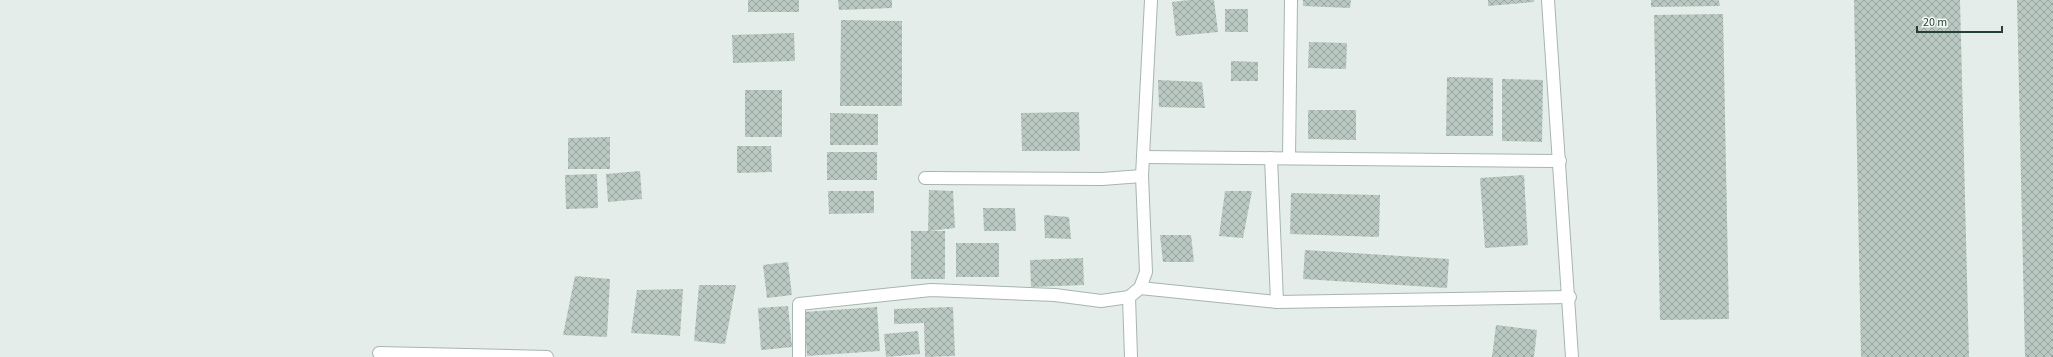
<svg xmlns="http://www.w3.org/2000/svg" width="2053" height="357" font-family="'Source Sans 3',sans-serif">
<defs>
<pattern id="building-cross-hatch" width="8" height="8" patternUnits="userSpaceOnUse"><rect width="8" height="8" fill="#bac8c2"/><path d="M0 0l8 8M0 8l8-8" fill="none" stroke="#97a49f"/></pattern>
</defs>
<rect width="100%" height="100%" fill="#e4ede9"/>
<g fill="url(#building-cross-hatch)">
<rect x="748" y="0" width="51" height="12"/>
<path d="M838,0H892V8L839,10Z"/>
<path d="M1189,0H1214L1218,32L1176,36L1172,2Z"/>
<path d="M1303,0H1351L1350,8L1303,6Z"/>
<path d="M1488,0H1534V2L1488,6Z"/>
<path d="M1651,0H1719L1720,6L1651,7Z"/>
<path d="M1854,0H1960L1969,357H1861Z"/>
<path d="M2017,0H2053V357H2025Z"/>
<rect x="1225" y="9" width="23" height="23"/>
<path d="M1723,14L1729,319L1660,320L1654,15Z"/>
<path d="M841,20L902,21V106H840Z"/>
<path d="M794,33L795,61L733,63L732,35Z"/>
<path d="M1309,42L1347,43L1346,69L1308,68Z"/>
<path d="M1231,61L1258,62V81H1231Z"/>
<path d="M1447,77L1493,78V136H1446Z"/>
<path d="M1502,79L1543,80L1542,142L1502,141Z"/>
<path d="M1158,80L1202,82L1205,108L1159,107Z"/>
<rect x="745" y="90" width="37" height="47"/>
<path d="M1308,110H1356V140L1308,139Z"/>
<path d="M1079,112L1080,151H1022L1021,113Z"/>
<path d="M830,113L878,114V145H830Z"/>
<path d="M610,137V169H568V138Z"/>
<path d="M737,146H771L772,172L737,173Z"/>
<rect x="827" y="152" width="50" height="28"/>
<path d="M640,171L642,199L608,202L606,174Z"/>
<path d="M597,174L598,208L566,209L565,175Z"/>
<path d="M1524,175L1528,245L1485,248L1480,178Z"/>
<path d="M929,190L953,191L955,228L930,231H945V279H911V231H928Z"/>
<path d="M828,191H874V213L829,214Z"/>
<path d="M1225,191H1252L1243,238L1219,236Z"/>
<path d="M1291,193L1380,195L1379,237L1290,234Z"/>
<path d="M983,208H1015L1016,231H984Z"/>
<path d="M1044,215L1069,217L1071,239L1045,238Z"/>
<path d="M1160,235H1191L1194,262H1163Z"/>
<rect x="956" y="243" width="43" height="34"/>
<path d="M1305,250L1449,259L1447,288L1303,279Z"/>
<path d="M1083,258L1084,285L1031,287L1030,260Z"/>
<path d="M788,262L792,295L767,298L763,265Z"/>
<path d="M575,276L610,279L607,337L563,335Z"/>
<path d="M699,285H736L725,344L694,341Z"/>
<path d="M683,289L680,336L631,333L637,290Z"/>
<path d="M788,306L792,347L761,350L758,308Z"/>
<path d="M877,307L880,351L807,356L804,312Z"/>
<path d="M953,307L955,356L925,357L924,323L894,324V309Z"/>
<path d="M1496,325L1537,330L1534,357H1492Z"/>
<path d="M918,331L920,354L886,357L884,334Z"/>
</g>
<g fill="none" stroke-linecap="round" stroke-linejoin="round">
<g stroke="#a7b5b0" stroke-width="14">
<g id="minor">
<path d="M1548,0L1572,357"/>
<path d="M1143,157L1560,161"/>
<path d="M1271,158L1277,302"/>
<path d="M1289,158L1291,0"/>
<path d="M925,178L1102,179L1142,176"/>
<path d="M1140,288L1277,302L1570,297"/>
<path d="M1129,297L1131,357"/>
<path d="M379,353L547,357"/>
<path d="M799,357V304L931,290L1055,295L1101,301L1129,297L1140,288L1146,272L1142,176L1151,0"/>
</g>
</g>
<use href="#minor" stroke="#fff" stroke-width="12"/>
</g>
<path d="M1917 26v6h85v-6" fill="none" stroke="#243f38" stroke-width="2"/>
<text x="1923" y="26" font-size="12" fill="#243f38" stroke="#f5faf7" stroke-width="3" paint-order="stroke">20 m</text>
</svg>
